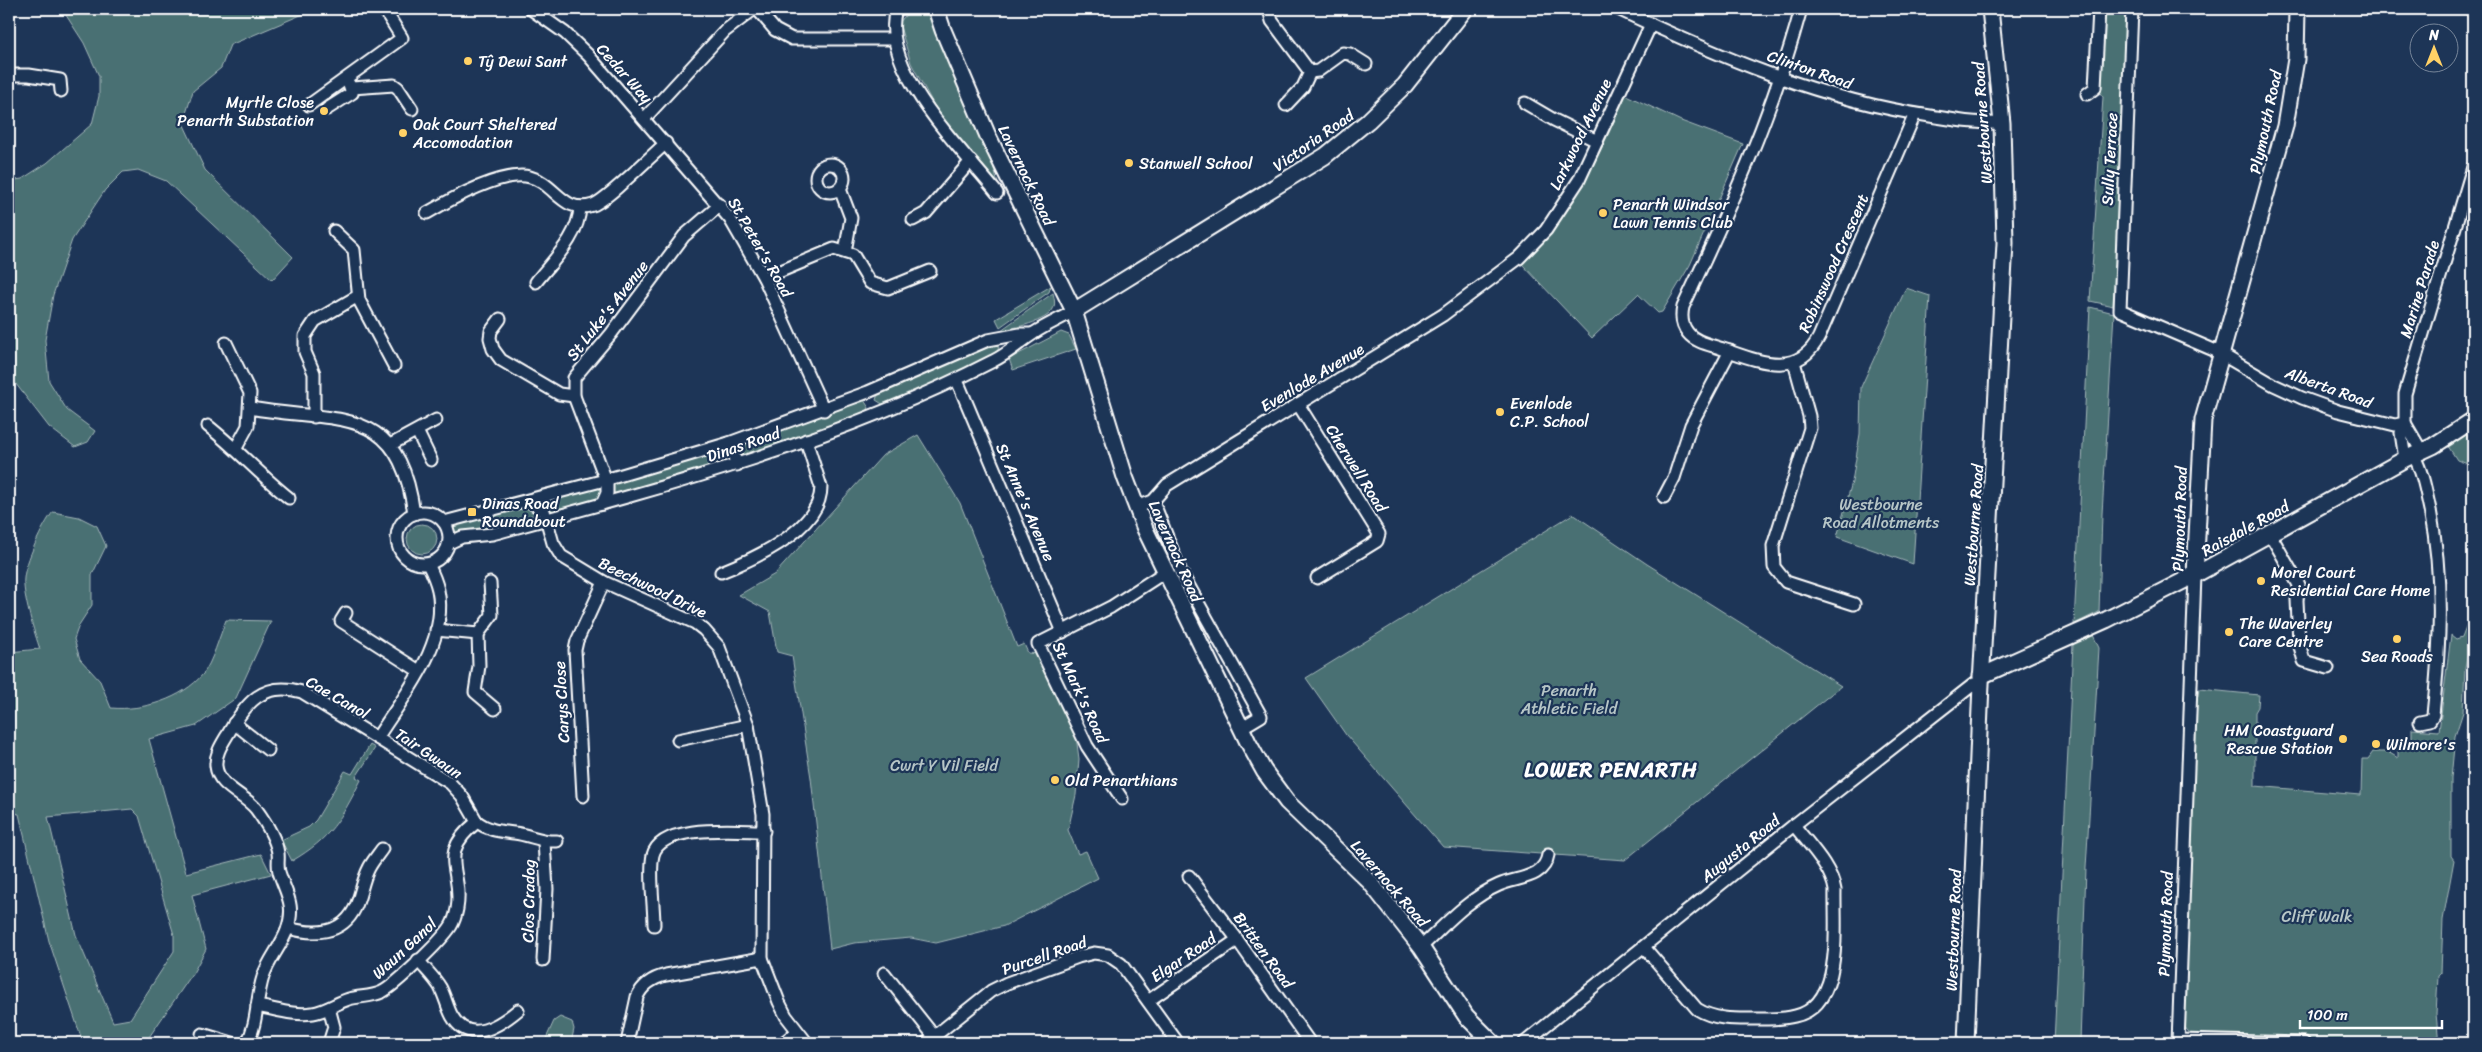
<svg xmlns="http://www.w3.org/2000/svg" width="2482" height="1052" font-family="Sriracha,sans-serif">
<rect width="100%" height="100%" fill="#1d3557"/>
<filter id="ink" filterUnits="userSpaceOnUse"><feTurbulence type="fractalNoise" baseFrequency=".02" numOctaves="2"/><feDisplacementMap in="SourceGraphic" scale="10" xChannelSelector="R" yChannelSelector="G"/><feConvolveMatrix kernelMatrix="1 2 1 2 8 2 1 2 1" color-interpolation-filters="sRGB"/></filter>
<g filter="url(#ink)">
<g fill="#4a7073" stroke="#a4b8b9" fill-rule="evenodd">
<path d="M62,9H315L230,45L221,68L193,91L183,123L205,170L293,257L272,280L166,181L138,170L123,172L105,190L72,240L53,295L45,340L49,381L67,410L95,431L88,442L75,447L49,427L9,375V181L22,179L47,163L92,124L99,96V76L84,43Z"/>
<path d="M915,9H926L934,20L990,154L998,184L936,109L911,63L899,23L909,11Z"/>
<path d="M2104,9H2128L2113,306L2090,301L2103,97L2100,93Z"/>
<path d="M1626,95L1681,121L1743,144L1690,265L1662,312L1658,313L1638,294L1592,338L1522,264C1573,218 1598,156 1626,95Z"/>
<path d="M1051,286L1049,292L1000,327L996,319Z"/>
<path d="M1906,288L1930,296L1913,564L1837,537L1852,482L1860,434L1861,387Z"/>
<path d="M1053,293C1054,298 1056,304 1053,309C1047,322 1014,328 1001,330Z"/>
<path d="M2090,307L2114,313L2102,514L2099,612L2074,624Z"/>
<path d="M1061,332L1069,335L1076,349L1013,370L1009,359Z"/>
<path d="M994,343L999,347L995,357L884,405L876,400L878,394Z"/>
<path d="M864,400L869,408L863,415L743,457L739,455L737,449L739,444Z"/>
<path d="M2473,430V466L2457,460L2448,446Z"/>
<path d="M918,435L960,503L1017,647L1024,644L1028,653L1038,654L1075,728L1079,759L1076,795L1068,830L1078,854L1086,851L1098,878L1004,926L936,943L911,938L854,943L830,949L811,778L792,656L777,652L770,612L739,595L775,574L883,455Z"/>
<path d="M723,450L729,458L726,464L609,497L611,484Z"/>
<path d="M603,484L601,499L550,515L541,502Z"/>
<path d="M527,506L543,516L504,528L455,534L453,525Z"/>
<path d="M53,512L79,517L97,526L106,546L92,575V605L79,625L74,639L80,659L100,681L111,708C143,711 182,699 203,674C212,663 220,635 226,620L271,621L236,698L196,726L149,739L186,873L261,854L271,874L192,895L206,949L193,973L145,1043H83L49,941L19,814L9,812V652L40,649C35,635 22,593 24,578C25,563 43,524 53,512ZM132,809L139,816L174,935V951L130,1019L113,1022L76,935L48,817Z"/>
<path d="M1573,514L1647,564L1841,686L1625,860L1443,847L1346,735L1306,678Z"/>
<circle cx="422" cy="539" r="15"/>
<path d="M2473,608V631L2465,668L2463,712L2455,736L2451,779V856L2454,860L2443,920L2441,973L2438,976L2436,1014L2439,1043L2191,1035L2184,1026L2195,712L2199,689L2259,695L2258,707L2255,712V786L2361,795L2362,759H2368L2373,752H2388L2398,758V749H2412V729L2439,731L2451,635L2456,639L2462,637Z"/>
<path d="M2093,635L2099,648L2086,868L2080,1043H2054L2073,644Z"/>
<path d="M370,745L375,748L356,777L361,780C341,819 331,838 292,861L281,840L309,827L316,820L345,771L352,774Z"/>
<path d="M560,1017L572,1022L574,1029L571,1043H544L554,1021Z"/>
</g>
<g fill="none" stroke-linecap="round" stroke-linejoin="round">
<g stroke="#fff" stroke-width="15">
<g id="street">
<path d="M531,9L565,33L588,55L730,219L764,278L824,410"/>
<path d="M757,9L775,30L792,39H893"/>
<path d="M896,9C878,68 962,149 997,193"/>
<path d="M1269,9L1272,21L1310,72L1318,71L1343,53L1350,54L1366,64"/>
<path d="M1618,9C1717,56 1821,100 1930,116C1954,120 1978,124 2002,123"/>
<path d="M1801,9C1773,112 1729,210 1683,307C1681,316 1682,326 1688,333C1696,343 1712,345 1723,349C1758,361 1798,379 1819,337L1915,114"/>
<path d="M2132,9L2120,310L2216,351L2274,385L2302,398L2338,411L2395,425L2405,423"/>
<path d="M9,75H29L60,80L61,91"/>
<path d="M352,88L394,85L398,88L412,109"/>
<path d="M2087,94L2095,88L2099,9"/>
<path d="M1525,103L1554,120L1597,141"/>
<path d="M309,105L402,38L384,9"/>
<path d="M1286,105L1303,87L1310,72"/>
<path d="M327,109L352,93L349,84"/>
<path d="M644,119L725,31L754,9"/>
<circle cx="830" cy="178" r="14"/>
<path d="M840,189L851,218L845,252"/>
<path d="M427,213C451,199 503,170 530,177C555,183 563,215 593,205C607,200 652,155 666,143"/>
<path d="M913,220L926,213L971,161"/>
<path d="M334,231L354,250L359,300L394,366"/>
<path d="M764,278L834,249L853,255L870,283L888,288L930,271"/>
<path d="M536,282C553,260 579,237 580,207"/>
<path d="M500,319L491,331L490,338L493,349L501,360L559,394L574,396"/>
<path d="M226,343L250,393L248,426L236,448"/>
<path d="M1794,362L1809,416L1810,428L1773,546L1774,567L1786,582L1854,604"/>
<path d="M959,385L1063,632"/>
<path d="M1298,404L1379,534L1377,541L1317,578"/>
<path d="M250,408C338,424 399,401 414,514"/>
<path d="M314,417V373L305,352V336L315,321L358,296"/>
<path d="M2405,423L2422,452"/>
<path d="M208,426C236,448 260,475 289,498"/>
<path d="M417,431L431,460"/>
<path d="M729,443L737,465"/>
<path d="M390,445L436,420"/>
<path d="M2414,456C2423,473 2426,492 2430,510C2444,579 2440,646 2433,715L2430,720L2420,722"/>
<path d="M2405,459L2401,433L2405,423V394L2473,167"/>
<path d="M1664,497L1674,478L1691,425L1730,351"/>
<path d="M529,501L544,511L553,543L561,556L604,582L695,623L704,630L719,647L748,725L763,814L762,958L779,1002L786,1016L807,1043"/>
<path d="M1153,501L1181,572L1261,716L1241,728"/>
<path d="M602,504L607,493V483L574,396V378L611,334L684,236L720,205"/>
<path d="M1137,507L1153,501L1167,485L1443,315L1519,258L1546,230L1579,180L1651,24"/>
<circle cx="423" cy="538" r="26"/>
<path d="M444,522L605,480L729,443L868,392L988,340L1020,334H1032"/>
<path d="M2270,534L2299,585L2297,600L2299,643L2304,661L2328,668"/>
<path d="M449,543L462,537L492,534C662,488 836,442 993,361C1008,354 1020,342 1034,333C1046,325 1060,319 1074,311"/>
<path d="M721,572C754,559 821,529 821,487L806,440"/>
<path d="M346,613L341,621L419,671"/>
<path d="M436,630L478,634L492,615L490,583"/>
<path d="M478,634L479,666L475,692L495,709"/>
<path d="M234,723L268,750"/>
<path d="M377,738C404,695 449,644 438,590C436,581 432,572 428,564"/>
<path d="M678,740L748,725"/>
<path d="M583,796L575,650L577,641L604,582"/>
<path d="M1122,799L1087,746L1038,644L1111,607L1165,572"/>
<path d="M1189,876L1234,935L1310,1043"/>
<path d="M654,925C654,906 649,872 653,855C661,823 738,831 764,831"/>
<path d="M288,928C313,935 342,935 355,908C361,896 362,881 369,868C372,862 377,856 382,849"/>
<path d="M1421,947C1445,925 1469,898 1499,885C1517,877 1544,879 1548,855"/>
<path d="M1644,947L1697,1009C1716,1021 1739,1019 1761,1019C1772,1019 1784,1019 1795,1016C1844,1005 1834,928 1835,890C1831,866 1809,845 1794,825"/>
<path d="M418,960C425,969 434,977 440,987C445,996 447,1007 452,1016C469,1046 500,1025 518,1010"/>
<path d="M543,960L547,889L544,842"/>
<path d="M884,973L934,1036"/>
<path d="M1148,1001L1237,940"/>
<path d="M257,1006C275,1009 294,1016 313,1013C326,1011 336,1003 349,999C360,996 371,997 382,992C396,985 442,940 451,926C454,921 456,914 457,909C464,871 435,855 477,822C490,831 500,831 514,833C531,835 540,842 557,841"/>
<path d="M202,1034L232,1043"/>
<path d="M2178,1040L2304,1043"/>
<path d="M247,1043C258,1023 256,998 263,977C268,960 281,947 287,930C296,905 286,894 279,872C277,865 279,859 278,853C276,839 264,820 256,809C244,794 218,787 216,766C215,754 222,744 228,734C245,704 263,680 302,692L450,783L462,796L477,822"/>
<path d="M329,1043L334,1027L329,1008"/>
<path d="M627,1043L637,997C643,984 653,978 666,975L762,958"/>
<path d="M783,1043L797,1032"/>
<path d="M926,1043L991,991L1007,983L1078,957L1094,953L1108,955L1121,964L1178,1043"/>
<path d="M1524,1043L1794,825L1974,684H1981"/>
<path d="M2178,1043L2195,575"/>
</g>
</g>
<g stroke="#fff" stroke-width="19">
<g id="secondary">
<path d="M936,9L943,30L988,136L1074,311L1125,477L1145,529L1248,742L1264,771L1287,802L1370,882L1421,947L1466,1016L1493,1043"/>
<path d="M1074,311L1325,156L1368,121L1405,85L1465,9"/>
<path d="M2195,575L2203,420L2285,126L2296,59L2297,9"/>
<path d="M1981,676L2106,620L2195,575L2405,459L2433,446L2473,420"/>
<path d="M1966,1043L1981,684L2005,243L2002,123L1990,9"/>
</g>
</g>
<use href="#street" stroke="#1d3557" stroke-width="11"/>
<use href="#secondary" stroke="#1d3557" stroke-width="15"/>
</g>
</g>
<g fill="#ffd166" stroke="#1d3557" stroke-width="2">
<circle cx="468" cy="61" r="5"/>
<circle cx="324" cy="111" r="5"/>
<circle cx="403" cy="133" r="5"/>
<circle cx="1129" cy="163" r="5"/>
<circle cx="1603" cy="213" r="5"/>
<circle cx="1500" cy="412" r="5"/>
<rect x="467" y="507" width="10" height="10" rx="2.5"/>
<circle cx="2261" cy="581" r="5"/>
<circle cx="2229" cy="632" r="5"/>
<circle cx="2397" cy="639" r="5"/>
<circle cx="2343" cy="739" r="5"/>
<circle cx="2376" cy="744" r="5"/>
<circle cx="1055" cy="780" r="5"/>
</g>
<g text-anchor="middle" stroke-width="4.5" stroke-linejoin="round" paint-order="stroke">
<g font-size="16" fill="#fff" stroke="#1d3557" text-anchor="start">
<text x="478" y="67">Tŷ Dewi Sant</text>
<text x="314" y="108" text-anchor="end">Myrtle Close<tspan x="314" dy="18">Penarth Substation</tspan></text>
<text x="413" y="130">Oak Court Sheltered<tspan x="413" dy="18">Accomodation</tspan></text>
<text x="1139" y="169">Stanwell School</text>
<text x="1613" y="210">Penarth Windsor<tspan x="1613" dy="18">Lawn Tennis Club</tspan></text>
<text x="1510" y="409">Evenlode<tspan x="1510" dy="18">C.P. School</tspan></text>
<text x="482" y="509">Dinas Road<tspan x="482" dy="18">Roundabout</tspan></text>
<text x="2271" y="578">Morel Court<tspan x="2271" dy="18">Residential Care Home</tspan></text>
<text x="2239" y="629">The Waverley<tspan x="2239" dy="18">Care Centre</tspan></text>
<text x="2397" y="662" text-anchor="middle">Sea Roads</text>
<text x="2333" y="736" text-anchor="end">HM Coastguard<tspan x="2333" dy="18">Rescue Station</tspan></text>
<text x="2386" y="750">Wilmore's</text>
<text x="1065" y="786">Old Penarthians</text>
</g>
<g font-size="16" fill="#fff" stroke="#1d3557">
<text transform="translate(1810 69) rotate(19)" y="6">Clinton Road</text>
<text transform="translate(625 73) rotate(48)" y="6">Cedar Way</text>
<text transform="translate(2265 122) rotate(-78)" y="6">Plymouth Road</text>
<text transform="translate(1982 123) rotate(-94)" y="6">Westbourne Road</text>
<text transform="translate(1580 134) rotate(-64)" y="6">Larkwood Avenue</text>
<text transform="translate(1313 140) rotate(-35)" y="6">Victoria Road</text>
<text transform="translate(2109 159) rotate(-87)" y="6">Sully Terrace</text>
<text transform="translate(1027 175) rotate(64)" y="6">Lavernock Road</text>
<text transform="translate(761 247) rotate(60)" y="6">St Peter's Road</text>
<text transform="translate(1833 263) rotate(-66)" y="6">Robinswood Crescent</text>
<text transform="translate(2419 289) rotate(-73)" y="6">Marine Parade</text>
<text transform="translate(607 310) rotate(-52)" y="6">St Luke's Avenue</text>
<text transform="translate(1312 377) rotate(-31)" y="6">Evenlode Avenue</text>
<text transform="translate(2329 387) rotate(20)" y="6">Alberta Road</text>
<text transform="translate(743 444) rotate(-19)" y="6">Dinas Road</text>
<text transform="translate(1357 468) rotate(58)" y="6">Cherwell Road</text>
<text transform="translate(1026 502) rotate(67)" y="6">St Anne's Avenue</text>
<text transform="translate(2179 519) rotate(-88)" y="6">Plymouth Road</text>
<text transform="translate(1973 525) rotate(-86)" y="6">Westbourne Road</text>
<text transform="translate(2245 528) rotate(-29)" y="6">Raisdale Road</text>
<text transform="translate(1176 551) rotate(66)" y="6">Lavernock Road</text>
<text transform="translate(653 587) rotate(26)" y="6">Beechwood Drive</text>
<text transform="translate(1081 692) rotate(65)" y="6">St Mark's Road</text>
<text transform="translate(338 697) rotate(30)" y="6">Cae Canol</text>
<text transform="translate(561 702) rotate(-93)" y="6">Carys Close</text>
<text transform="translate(429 753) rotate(34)" y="6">Tair Gwaun</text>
<text transform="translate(1740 848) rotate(-39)" y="6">Augusta Road</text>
<text transform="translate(1390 883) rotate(49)" y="6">Lavernock Road</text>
<text transform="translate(528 901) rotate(-89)" y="6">Clos Cradog</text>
<text transform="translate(2165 924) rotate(-88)" y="6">Plymouth Road</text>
<text transform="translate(1953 930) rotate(-88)" y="6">Westbourne Road</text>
<text transform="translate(404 948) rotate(-43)" y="6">Waun Ganol</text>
<text transform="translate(1264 950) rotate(54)" y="6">Britten Road</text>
<text transform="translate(1044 955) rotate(-19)" y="6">Purcell Road</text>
<text transform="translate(1183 957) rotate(-34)" y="6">Elgar Road</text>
</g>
<g font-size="16" fill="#b7c6c7" stroke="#1d3557">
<text x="1881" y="510">Westbourne<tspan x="1881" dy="18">Road Allotments</tspan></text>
<text x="1569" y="696">Penarth<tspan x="1569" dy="18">Athletic Field</tspan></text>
<text x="944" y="771">Cwrt Y Vil Field</text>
<text x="2317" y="922">Cliff Walk</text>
</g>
<g font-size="21" font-weight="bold" letter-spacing="1" fill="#fff" stroke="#1d3557">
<text x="1611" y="777">LOWER PENARTH</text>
</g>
</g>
<rect width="2482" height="1052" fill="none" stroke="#1d3557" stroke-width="30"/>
<rect x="15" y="15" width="2452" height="1022" fill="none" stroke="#fff" stroke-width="2" filter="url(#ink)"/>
<g transform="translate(2434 48)"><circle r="24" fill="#1d3557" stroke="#77869a"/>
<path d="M0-4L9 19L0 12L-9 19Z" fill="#ffd166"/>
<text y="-8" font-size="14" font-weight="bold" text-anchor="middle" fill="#ffffff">N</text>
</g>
<path d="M2300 1020v8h142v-8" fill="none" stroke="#ffffff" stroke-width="2.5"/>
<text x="2307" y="1020" font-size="15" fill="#ffffff" stroke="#1d3557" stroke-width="4" paint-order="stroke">100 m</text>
</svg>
